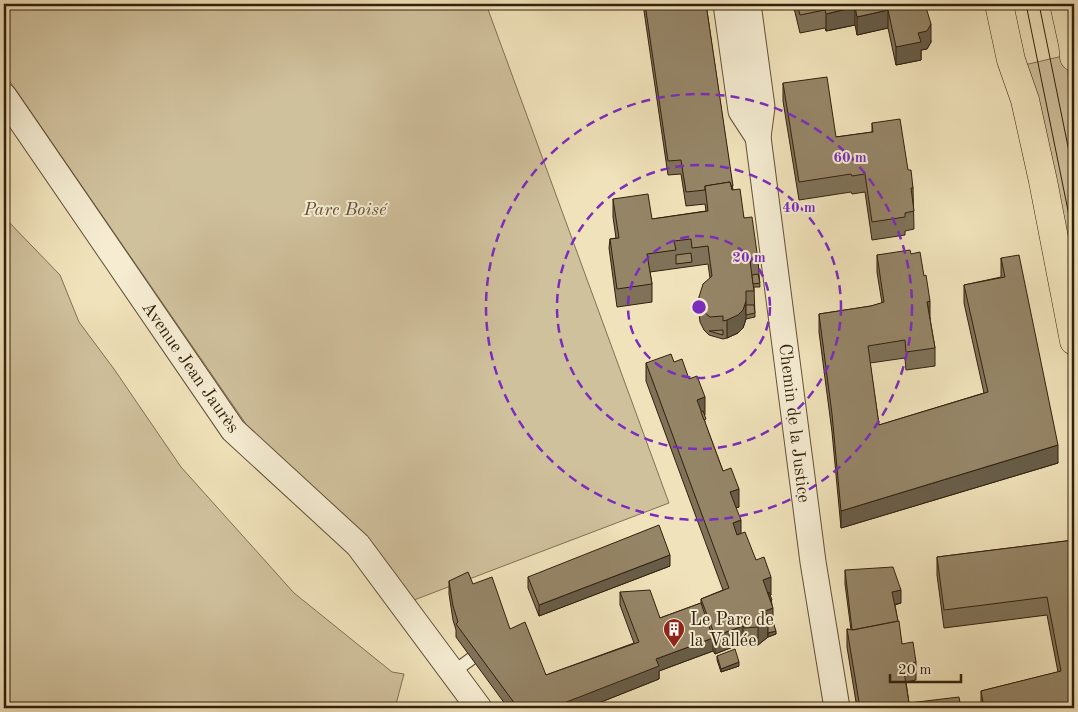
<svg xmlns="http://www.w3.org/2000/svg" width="1078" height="712" font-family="'Old Standard TT',serif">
<rect width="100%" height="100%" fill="#f0e2ba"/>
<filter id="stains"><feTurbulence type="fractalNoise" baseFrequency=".004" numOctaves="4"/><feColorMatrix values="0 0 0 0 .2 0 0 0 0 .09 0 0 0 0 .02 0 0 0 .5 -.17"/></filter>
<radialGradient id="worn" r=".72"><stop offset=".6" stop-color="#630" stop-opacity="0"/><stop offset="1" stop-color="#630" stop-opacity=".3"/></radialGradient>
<g fill="#d0c19d" stroke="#817055">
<path d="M4,4H486L669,503L414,600L248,427L4,73Z"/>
<path d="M1067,55L1069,87L1074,110V305L1020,66Z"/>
<path d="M4,217L60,275L79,322L114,369L181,467L294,593L392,672L404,674L395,708H4Z"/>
</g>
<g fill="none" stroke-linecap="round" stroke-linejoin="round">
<g stroke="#625038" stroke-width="14">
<path id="lane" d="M452,673L471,659"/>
</g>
<g stroke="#625038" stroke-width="27">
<g id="street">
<path d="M726,4L741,111L758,137"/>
<path d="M748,4L762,107L758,137L813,562L837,708"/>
<path d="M4,96L233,430L358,545L479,708"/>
</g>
</g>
<g stroke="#32200d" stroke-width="29">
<g id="primary">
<path d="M999,4L1011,60L1025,100L1043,181L1074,341"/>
<path d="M1064,4L1073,45L1074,57"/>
</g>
</g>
<use href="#lane" stroke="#f5ecd2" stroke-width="12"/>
<use href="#street" stroke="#f5ecd2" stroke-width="25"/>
<use href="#primary" stroke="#f0e2ba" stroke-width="28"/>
<g stroke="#32200d" stroke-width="1">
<path d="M1026,4L1074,240"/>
<path d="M1039,4L1074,176"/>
</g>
</g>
<g fill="#807259" stroke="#32200d">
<path d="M643,4H706L733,190L744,218L758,260L760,287H754L755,317L746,319L743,328L738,333L727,338L723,339L709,335L704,330L700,322L699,314V297L710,278L708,264L650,272L652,284V302L617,307L609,248L610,239L616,238L613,217V199L652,219L706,211L705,204L686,206L681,174L668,175Z"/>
<path d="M794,4H925L931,42L927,49L921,50V60L896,65L888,28L857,35L855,25L826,31L825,28L800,33L794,8Z"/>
<path d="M783,83L836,137L872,132V123L908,170L913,188L914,229L905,231V235L872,240L865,192L852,194L851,192L799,200L783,101Z"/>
<path d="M911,254L930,319L935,348V366L906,370L905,358L870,363L879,425L984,393L964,303V285L1001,277V258L1058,463L841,528L832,432L819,332V314L871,306L882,303L877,272V255Z"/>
<path d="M674,362L689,379L704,415L705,423L723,471L739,507L736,508L741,534L756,560L771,595H770L772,604L773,622L776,634L768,637L758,645L744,646L743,643L715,654L713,651L659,671V679L586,708H508L456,637V630L453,620L449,594V581L473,584L510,629L546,675L634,643L620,605V592L660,618L701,603V599L723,590L646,381V363Z"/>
<path d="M1074,540V708H981V691L1058,672L1047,615L944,628L937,575V557Z"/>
<path d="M670,566L539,616L528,588V577Z"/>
<path d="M845,570L901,603L895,605L902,644L916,662V680L906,682L909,703L961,708H857L847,647V629L851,630L845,584Z"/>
<path d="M717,656L739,666L721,672L717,660Z"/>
</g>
<g fill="#685d48" stroke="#32200d">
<path d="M855,7V25L826,31V14Z"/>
<path d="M888,10V28L857,35V17Z"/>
<path d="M931,24V42L927,49L921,50V60L896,65V47Z"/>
<path d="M746,301V319L743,328L738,333L727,338V320Z"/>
<path d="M930,301V319L927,302Z"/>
<path d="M705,397V415L698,417L697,400Z"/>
<path d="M1058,445V463L841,528V511Z"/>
<path d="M739,489V507L730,510V492Z"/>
<path d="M741,520V538L733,541V523Z"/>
<path d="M670,555V566L539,616V605Z"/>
<path d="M771,577V595L764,598L763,580Z"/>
<path d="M901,590V603L892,605V592Z"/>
<path d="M773,608V626L768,628V637L758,645V627L765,611Z"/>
<path d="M743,626V643L715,654V636Z"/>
<path d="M776,631V634L768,637V633Z"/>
<path d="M713,638V651L659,671V679L586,708H564V703L656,659Z"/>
<path d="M739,662V666L721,672V669Z"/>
</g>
<g fill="#958567" stroke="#32200d">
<path d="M645,4H706L733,186H731L730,182L705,186V190L686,192L681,160L668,161Z"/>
<path d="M797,4H925L931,24L927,31L918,33L921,42L896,47L888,10L857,17L855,7L826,14L825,10L800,15Z"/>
<path d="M827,77L836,137L873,132L872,123L900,119L908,170H911L913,188H911L914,211L905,213V217L872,222L865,174L852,176L851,174L799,182L783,83Z"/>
<path d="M730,182L732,190L740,189L744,218L752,217L758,260L750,261L754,291H746V301L743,310L738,315L727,320L723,321V316L710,317L704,312L700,305L699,297L703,284L712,276L708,246L692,248L691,239L674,241L676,250L647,254L652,284L617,289L610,239L619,238L613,199L648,194L652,219L708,211L705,186Z"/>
<path d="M910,250L911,254L920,252L924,276L926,275L930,301L927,302L935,348L906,352L905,340L868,346L879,425L988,392L964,285L1005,277L1001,258L1019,255L1058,445L841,511L832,414L819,314L871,306L884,302L877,255Z"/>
<path d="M691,253L692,262L676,264V255Z"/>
<path d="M758,274L760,283L753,284L752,275Z"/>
<path d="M746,305H754L755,313L746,315Z"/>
<path d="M723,330V335L709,331Z"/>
<path d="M671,354L674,362L682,359L689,379L697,376L705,397L697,400L720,463L723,471L731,468L739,489L730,492L741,520L733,523L737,535L745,532L756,560L764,557L771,577L763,580L773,608L765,611L768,619L758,627L744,628L743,626L715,636L701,599L729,588L646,363Z"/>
<path d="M703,411L706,419L704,420L701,412Z"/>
<path d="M659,525L670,555L539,605L528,577Z"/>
<path d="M1074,540V708H984L981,691L1061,671L1047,597L944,610L937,557Z"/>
<path d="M893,567L901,590L892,592L898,621L852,630L845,570Z"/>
<path d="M468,572L473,584L492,577L510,629L525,622L546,675L639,642L620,592L650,590L660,618L701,603L713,638L656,659L659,666L564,703L565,708H518L456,624L458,622L453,606L449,581Z"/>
<path d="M769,592L772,600L771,601L768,593Z"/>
<path d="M899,621L902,644L913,642L916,662L903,665L909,703L959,697L961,708H860L847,629L853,630Z"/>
<path d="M773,622L776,631L768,633V624Z"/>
<path d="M735,649L739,662L721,669L717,656Z"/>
</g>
<g fill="none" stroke="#7b2cbf" stroke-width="2.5" stroke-dasharray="9 6">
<circle cx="699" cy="307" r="71"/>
<circle cx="699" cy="307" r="142"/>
<circle cx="699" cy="307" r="213"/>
</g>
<defs>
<g id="building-pin" transform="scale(1.125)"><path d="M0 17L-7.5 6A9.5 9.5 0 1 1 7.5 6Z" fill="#8f2418" stroke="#f5ecd2"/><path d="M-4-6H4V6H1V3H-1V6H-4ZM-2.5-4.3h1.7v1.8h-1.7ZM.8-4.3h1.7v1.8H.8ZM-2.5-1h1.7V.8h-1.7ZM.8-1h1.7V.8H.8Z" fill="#fff"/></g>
</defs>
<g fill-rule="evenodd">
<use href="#building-pin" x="674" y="629"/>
</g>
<g text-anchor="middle" stroke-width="4" stroke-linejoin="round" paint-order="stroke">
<g font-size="18" font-style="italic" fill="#615038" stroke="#f5ecd2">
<text x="345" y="215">Parc Boisé</text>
</g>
<g font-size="18" fill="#32200d" stroke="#f5ecd2">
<text transform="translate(191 367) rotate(55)" y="6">Avenue Jean Jaurès</text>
<text transform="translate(795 423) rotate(83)" y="6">Chemin de la Justice</text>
</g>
<g font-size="18" fill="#32200d" stroke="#f5ecd2" text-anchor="start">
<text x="690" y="625">Le Parc de<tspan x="690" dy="21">la Vallée</tspan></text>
</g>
</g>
<circle cx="699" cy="307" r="8" fill="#7b2cbf" stroke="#f5ecd2" stroke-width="2.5"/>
<g font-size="15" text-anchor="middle" font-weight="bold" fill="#7b2cbf" stroke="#f5ecd2" stroke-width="4" stroke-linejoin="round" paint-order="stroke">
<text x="850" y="162">60 m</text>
<text x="799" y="212">40 m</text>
<text x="749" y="262">20 m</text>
</g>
<rect width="1078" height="712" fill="none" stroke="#f0e2ba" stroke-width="20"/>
<rect x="5" y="5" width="1068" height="702" fill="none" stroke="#32200d" stroke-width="2.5"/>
<rect x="10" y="10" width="1058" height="692" fill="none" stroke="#32200d"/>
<path d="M890 674v8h71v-8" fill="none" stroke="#32200d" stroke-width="2.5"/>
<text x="898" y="674" font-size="15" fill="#32200d" stroke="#f5ecd2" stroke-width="4" paint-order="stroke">20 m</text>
<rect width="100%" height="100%" filter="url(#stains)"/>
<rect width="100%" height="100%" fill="url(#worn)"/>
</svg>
